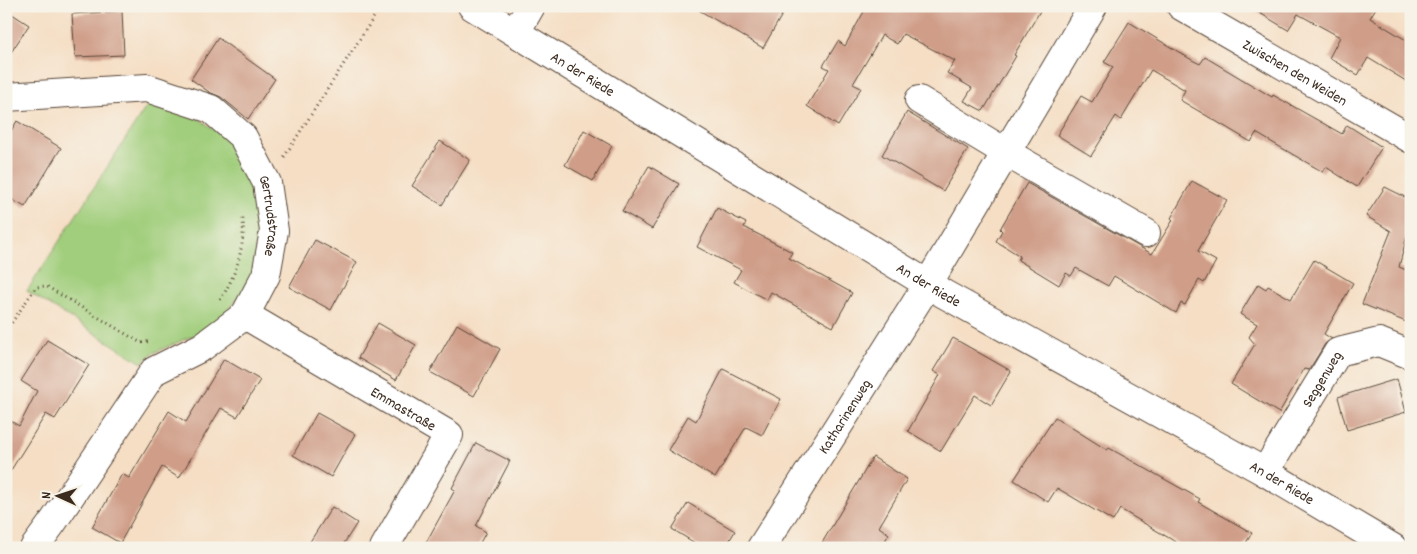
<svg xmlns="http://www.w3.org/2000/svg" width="1417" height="554" font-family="Dekko,sans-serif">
<rect width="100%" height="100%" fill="#f7f3e8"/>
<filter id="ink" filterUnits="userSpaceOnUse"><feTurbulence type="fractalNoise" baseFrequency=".02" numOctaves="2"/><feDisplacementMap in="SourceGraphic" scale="10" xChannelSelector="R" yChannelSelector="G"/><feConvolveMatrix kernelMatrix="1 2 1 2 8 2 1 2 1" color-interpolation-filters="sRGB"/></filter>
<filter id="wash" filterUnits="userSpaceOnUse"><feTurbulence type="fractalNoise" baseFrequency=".0096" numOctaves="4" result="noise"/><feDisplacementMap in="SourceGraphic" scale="20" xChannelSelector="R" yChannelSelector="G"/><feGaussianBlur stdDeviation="1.12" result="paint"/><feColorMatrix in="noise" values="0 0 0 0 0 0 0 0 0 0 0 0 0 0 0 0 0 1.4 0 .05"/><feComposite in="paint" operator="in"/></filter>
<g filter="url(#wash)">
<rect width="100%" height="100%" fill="#f5dec4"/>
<path fill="#a0ce7c" stroke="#6e7c4d" d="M148,104L170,105L198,118L231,142L248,170L260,206V241L253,275L236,301L213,327L153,353L142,363L27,291Z"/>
<g id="blocks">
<g fill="#cf9d88">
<path d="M692,6H771L783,13L763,48Z"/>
<path d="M867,6H1043L1014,55L1016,56L983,111L964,101L972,88L947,73L955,61L903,34L897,44L882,35L853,84L861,88L838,126L807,106L829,69L823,66L838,41L845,46Z"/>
<path d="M1248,6H1377L1370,18L1411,43V84L1368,58L1358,75L1329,58L1340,37L1298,14L1288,30Z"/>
<path d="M6,10L29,25L6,60Z"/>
<path d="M122,11L124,55L75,57L72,14Z"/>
<path d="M1129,22L1192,60L1200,64L1205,57L1272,97L1273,95L1342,134L1347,125L1382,147L1357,187L1326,167L1323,172L1256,133L1251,142L1180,100L1185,90L1151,70L1121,120L1116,116L1091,156L1057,135L1081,96L1092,102L1113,67L1104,62Z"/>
<path d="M218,38L275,79L248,119L221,97L209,92L191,79Z"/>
<path d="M907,112L968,149L943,191L882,155Z"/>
<path d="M17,121L61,148L25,207L6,196V139Z"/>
<path d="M584,130L612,146L593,181L565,165Z"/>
<path d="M440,141L470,160L442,205L412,186Z"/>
<path d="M649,166L679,184L652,229L622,211Z"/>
<path d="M1192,181L1227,200L1198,251L1216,261L1204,283L1199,280L1185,305L1181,303L1176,313L1114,276L1108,286L1076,268L1071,276L1066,273L1059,285L1018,260L1020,256L996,241L1002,231L1000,229L1027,183L1152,254L1173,220L1171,218Z"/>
<path d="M1385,187L1411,200V220L1399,267L1411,272V324L1362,304L1391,231L1366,216Z"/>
<path d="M717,208L746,223L744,227L792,252L789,258L852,293L833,327L771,292L767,300L734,282L741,270L697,247Z"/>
<path d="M315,240L357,262L331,310L289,287Z"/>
<path d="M1314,260L1353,283L1324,334L1332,339L1325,344L1309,370L1304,369L1279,413L1231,384L1255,344L1249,337L1257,324L1240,314L1258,284L1266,289L1268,286L1291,299Z"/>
<path d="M378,323L416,345L396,380L358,358Z"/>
<path d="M457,324L500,349L474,396L430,372Z"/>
<path d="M953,338L1011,371L991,405L975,395L941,451L908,431L940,375L933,371Z"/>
<path d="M47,340L89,365L55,419L46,414L6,478V418L19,426L37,391L21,381Z"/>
<path d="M224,359L260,380L237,417L221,408L179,478L162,467L120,543L92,527L122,474L129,478L169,411L186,422Z"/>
<path d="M723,369L781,399L762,435L746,427L715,478L668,450L688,416L696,421Z"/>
<path d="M1397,379L1406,412L1347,430L1338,397Z"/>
<path d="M317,413L355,434L331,477L293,455Z"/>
<path d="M1055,417L1107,450L1109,448L1200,499L1198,502L1252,533L1243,548H1186L1120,509L1113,521L1057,488L1048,502L1014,480Z"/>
<path d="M476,443L510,461L476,526L486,532L477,548H423L455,490L452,488Z"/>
<path d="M873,457L907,479L879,527L889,534L881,548H819Z"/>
<path d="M688,503L735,531L725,548H703L672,529Z"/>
<path d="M332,507L357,523L341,548H306Z"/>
</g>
</g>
</g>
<g filter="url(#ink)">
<use href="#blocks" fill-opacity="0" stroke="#574537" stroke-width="1"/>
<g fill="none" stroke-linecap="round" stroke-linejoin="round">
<g stroke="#574537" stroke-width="30">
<g id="minor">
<path id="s1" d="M472,6L944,294L1265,472L1393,548"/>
<path id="s2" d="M1181,6L1411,139"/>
<path d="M516,32L531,6"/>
<path id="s3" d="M6,97L147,88L211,109L243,137L267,183L274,231L266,275L245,315L202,347L154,371L53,522L34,548"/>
<path d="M919,100L1007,153L1146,233"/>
<path id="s4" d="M245,315L449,435L384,548"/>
<path id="s5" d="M1265,472L1338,352L1379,342L1411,355"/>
<path id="s6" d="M761,548L928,284L1093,6"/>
</g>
</g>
<g stroke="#574537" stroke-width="3" stroke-dasharray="1 4" stroke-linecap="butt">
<path d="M284,157L381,6"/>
<path d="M220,300C236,276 245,247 243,218"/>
<path d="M6,331L36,287L46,286L141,343L151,341"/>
</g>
<use href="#minor" stroke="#fff" stroke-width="28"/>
</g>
</g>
<g text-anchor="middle" stroke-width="5" stroke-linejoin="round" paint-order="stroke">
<g font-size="15" fill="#3b2a1e" stroke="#f7f3e8">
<text dy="5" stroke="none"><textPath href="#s1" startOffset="130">An der Riede</textPath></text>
<text dy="5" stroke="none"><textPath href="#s2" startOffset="132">Zwischen den Weiden</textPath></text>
<text dy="5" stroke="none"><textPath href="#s3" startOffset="336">Gertrudstraße</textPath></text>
<text dy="5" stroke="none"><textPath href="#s1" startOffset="535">An der Riede</textPath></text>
<text dy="5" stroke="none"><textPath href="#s5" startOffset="109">Seggenweg</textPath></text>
<text dy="5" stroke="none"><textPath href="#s4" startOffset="184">Emmastraße</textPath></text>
<text dy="5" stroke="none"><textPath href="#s6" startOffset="156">Katharinenweg</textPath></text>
<text dy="5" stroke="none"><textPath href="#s1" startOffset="940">An der Riede</textPath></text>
</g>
</g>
<rect width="1417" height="554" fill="none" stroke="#f7f3e8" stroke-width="25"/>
<g transform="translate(58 496) rotate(273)" stroke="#f7f3e8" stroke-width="4" paint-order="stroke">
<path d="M0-4L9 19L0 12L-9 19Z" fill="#3b2a1e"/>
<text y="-8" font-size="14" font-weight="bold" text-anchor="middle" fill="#3b2a1e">N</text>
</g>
</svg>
